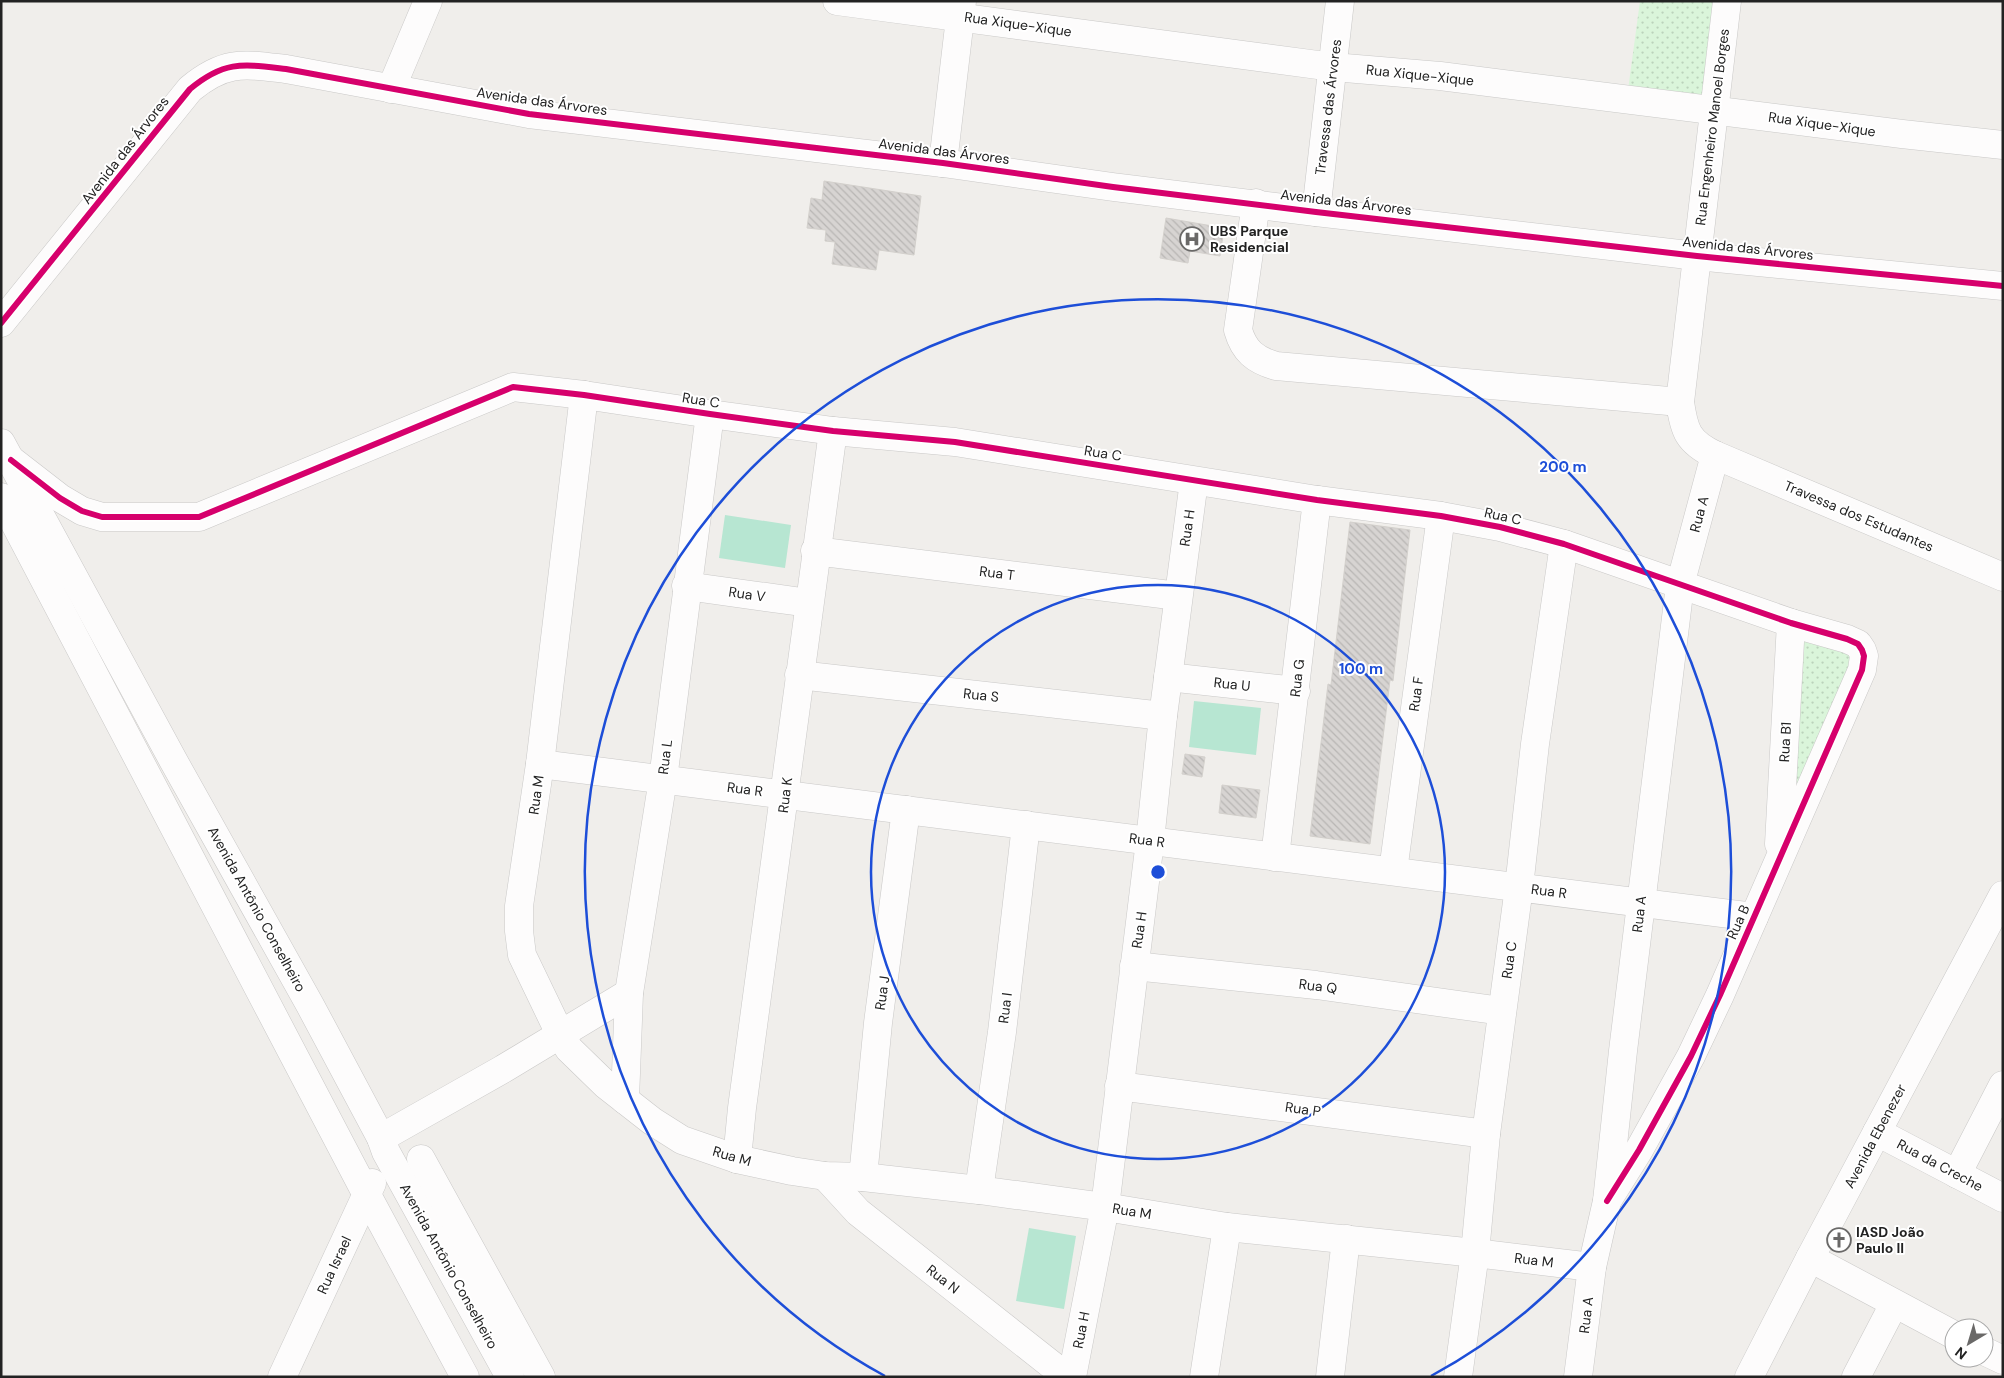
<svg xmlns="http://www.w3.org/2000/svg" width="2004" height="1378" font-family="'DM Sans',sans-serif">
<defs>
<pattern id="park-dots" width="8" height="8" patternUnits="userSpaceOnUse" patternTransform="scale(1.25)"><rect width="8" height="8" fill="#daf5da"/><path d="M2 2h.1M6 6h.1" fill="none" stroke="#bbd2bb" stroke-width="1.8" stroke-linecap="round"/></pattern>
<pattern id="building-back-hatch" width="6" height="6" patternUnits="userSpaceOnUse" patternTransform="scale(1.25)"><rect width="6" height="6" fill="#d7d4d2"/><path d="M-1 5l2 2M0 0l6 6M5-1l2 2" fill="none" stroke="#b8b6b4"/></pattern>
</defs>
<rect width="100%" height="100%" fill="#f0eeeb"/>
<g fill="url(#park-dots)">
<path d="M1640,1H1720L1706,101L1628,90Z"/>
<path d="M1800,634L1856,651L1784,818Z"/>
</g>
<g fill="#b7e6d2">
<path d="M725,515L791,525L785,568L719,558Z"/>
<path d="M1194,701L1261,708L1256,755L1189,747Z"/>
<path d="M1029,1228L1076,1236L1064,1309L1016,1301Z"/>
</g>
<g fill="url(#building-back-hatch)" stroke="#d3d0cc">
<path d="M824,181L921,196L914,255L879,250L876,270L832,264L835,242L825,241L826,230L807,228L811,198L822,200Z"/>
<path d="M1166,218L1224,228L1220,256L1190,251L1188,263L1160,258Z"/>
<path d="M1350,522L1410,530L1393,681L1390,680L1370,844L1310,836L1328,684L1331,685Z"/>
<path d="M1185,754L1205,757L1202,777L1182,774Z"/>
<path d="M1222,785L1260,790L1256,818L1219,813Z"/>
</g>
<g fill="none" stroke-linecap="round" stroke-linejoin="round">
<g stroke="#c9c8c7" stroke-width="29">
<g id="minor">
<path d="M837,1L1333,67L1440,76L1902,134L2003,145"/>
<path d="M1727,1L1680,402C1684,431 1688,442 1715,455L2003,577"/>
<path d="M391,89L428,1"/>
<path d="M943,163L962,1"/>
<path d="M1256,203L1238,330C1244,351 1255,360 1276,366L1680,402"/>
<path d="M1316,212L1340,1"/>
<path d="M1,323L190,89C225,60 243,64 286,69L529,114L943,163L1113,187L1316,212L1697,256L2003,286"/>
<path d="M584,395L540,764L519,906V931L522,955L560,1034L569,1049L606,1085L652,1121L682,1140L737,1159L792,1171L825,1176L863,1177L979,1190L1105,1207L1227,1227L1475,1253L1592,1267"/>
<path d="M1,443L173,760L310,1005L381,1138L386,1152L510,1377"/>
<path d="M11,460L60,498L82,511L102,517H199L513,387L584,395L710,414L833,431L955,442L1317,500L1441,516L1500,527L1564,544L1791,623L1847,639L1858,644L1862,650L1864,656L1862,670L1720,995L1691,1056L1639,1150L1607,1201"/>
<path d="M1,497L367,1195L465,1377"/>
<path d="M815,551L1178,596"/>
<path d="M686,586L809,603"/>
<path d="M799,675L1163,716"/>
<path d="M1168,677L1296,691"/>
<path d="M540,764L1754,917"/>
<path d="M1779,844L1791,623"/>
<path d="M1275,857L1317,500"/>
<path d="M1393,871L1441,516"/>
<path d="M1134,966L1316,985L1502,1011"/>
<path d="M1119,1086L1486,1134"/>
<path d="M625,1100L629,993L663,779L710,414"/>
<path d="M1877,1132L2003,1198"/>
<path d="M381,1138L503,1069L629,993"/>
<path d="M421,1159L541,1377"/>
<path d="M737,1159L742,1108L833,431"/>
<path d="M1957,1174L2003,1085"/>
<path d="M825,1176L858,1212L1067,1377"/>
<path d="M863,1177L878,1023L906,810"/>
<path d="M979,1190L1002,1032L1026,825"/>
<path d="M1810,1258L1954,1335"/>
<path d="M1984,1351L2003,1360"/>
<path d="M282,1377L372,1183"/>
<path d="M1072,1377L1105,1207L1150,841L1163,716L1194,481"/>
<path d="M1204,1377L1227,1227"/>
<path d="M1330,1377L1346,1239"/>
<path d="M1458,1377L1475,1253L1486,1134L1519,887L1535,744L1564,544"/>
<path d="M1578,1377L1592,1267L1607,1201L1623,1051L1680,585L1715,455"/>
<path d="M1749,1377L1810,1258L2003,895"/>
<path d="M1856,1377L1894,1304"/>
</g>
</g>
<use href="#minor" stroke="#fdfcfc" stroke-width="28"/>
<g stroke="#fff" stroke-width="9">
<g id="cycleway">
<path d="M1,323L190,89C225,60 243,64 286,69L529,114L943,163L1113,187L1316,212L1697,256L2003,286"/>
<path d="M11,460L60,498L82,511L102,517H199L513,387L584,395L710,414L833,431L955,442L1317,500L1441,516L1500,527L1564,544L1791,623L1847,639L1858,644L1862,650L1864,656L1862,670L1720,995L1691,1056L1639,1150L1607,1201"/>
</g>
</g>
<use href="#cycleway" stroke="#d6006c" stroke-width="6"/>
</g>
<g fill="none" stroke="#1d4ed8" stroke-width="2.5">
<circle cx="1158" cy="872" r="287"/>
<path d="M885 1376A573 573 0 1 1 1431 1376"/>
</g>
<defs>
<g id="hospital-ring" transform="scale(1.25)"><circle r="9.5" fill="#fff" stroke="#6a6968" stroke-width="1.5"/><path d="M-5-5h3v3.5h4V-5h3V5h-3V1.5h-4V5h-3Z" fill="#6a6968"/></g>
<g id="church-ring" transform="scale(1.25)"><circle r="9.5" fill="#fff" stroke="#6a6968" stroke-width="1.5"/><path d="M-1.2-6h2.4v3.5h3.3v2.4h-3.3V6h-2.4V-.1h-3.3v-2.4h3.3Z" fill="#6a6968"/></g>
</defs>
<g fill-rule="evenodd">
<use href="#hospital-ring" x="1192" y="239"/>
<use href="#church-ring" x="1839" y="1240"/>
</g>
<g text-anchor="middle" stroke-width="4" stroke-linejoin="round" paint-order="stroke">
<g font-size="14" fill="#222" stroke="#fff">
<text transform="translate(1018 24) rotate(8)" y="5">Rua Xique-Xique</text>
<text transform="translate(1420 75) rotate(6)" y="5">Rua Xique-Xique</text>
<text transform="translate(542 101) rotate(8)" y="5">Avenida das Árvores</text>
<text transform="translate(1328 107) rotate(-83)" y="5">Travessa das Árvores</text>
<text transform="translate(1822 124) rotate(8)" y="5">Rua Xique-Xique</text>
<text transform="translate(1712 127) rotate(-83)" y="5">Rua Engenheiro Manoel Borges</text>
<text transform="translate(125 150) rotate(-52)" y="5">Avenida das Árvores</text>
<text transform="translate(944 151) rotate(7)" y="5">Avenida das Árvores</text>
<text transform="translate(1346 202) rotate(7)" y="5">Avenida das Árvores</text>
<text transform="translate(1748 248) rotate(6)" y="5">Avenida das Árvores</text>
<text transform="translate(701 400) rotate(9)" y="5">Rua C</text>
<text transform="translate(1103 453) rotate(9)" y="5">Rua C</text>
<text transform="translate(1699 514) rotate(-75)" y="5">Rua A</text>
<text transform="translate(1503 516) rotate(13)" y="5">Rua C</text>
<text transform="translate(1859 516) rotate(23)" y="5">Travessa dos Estudantes</text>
<text transform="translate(1187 528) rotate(-82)" y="5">Rua H</text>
<text transform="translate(997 573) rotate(7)" y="5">Rua T</text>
<text transform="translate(747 594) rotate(8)" y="5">Rua V</text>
<text transform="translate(1297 678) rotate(-83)" y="5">Rua G</text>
<text transform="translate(1232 684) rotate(6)" y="5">Rua U</text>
<text transform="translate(1416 694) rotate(-82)" y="5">Rua F</text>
<text transform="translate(981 695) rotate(6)" y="5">Rua S</text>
<text transform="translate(1785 742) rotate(-87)" y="5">Rua B1</text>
<text transform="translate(665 757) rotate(-83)" y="5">Rua L</text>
<text transform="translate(745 789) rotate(7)" y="5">Rua R</text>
<text transform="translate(536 795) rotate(-82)" y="5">Rua M</text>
<text transform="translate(785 795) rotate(-83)" y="5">Rua K</text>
<text transform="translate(1147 840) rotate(7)" y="5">Rua R</text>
<text transform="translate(1549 891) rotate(7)" y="5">Rua R</text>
<text transform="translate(257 909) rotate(61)" y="5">Avenida Antônio Conselheiro</text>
<text transform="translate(1639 914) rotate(-83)" y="5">Rua A</text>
<text transform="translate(1738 922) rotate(-66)" y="5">Rua B</text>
<text transform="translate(1139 930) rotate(-82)" y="5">Rua H</text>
<text transform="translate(1509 960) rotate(-82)" y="5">Rua C</text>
<text transform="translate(1318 986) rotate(7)" y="5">Rua Q</text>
<text transform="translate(882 993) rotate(-82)" y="5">Rua J</text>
<text transform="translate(1005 1008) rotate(-83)" y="5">Rua I</text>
<text transform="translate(1303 1109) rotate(8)" y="5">Rua P</text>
<text transform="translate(1875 1136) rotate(-62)" y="5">Avenida Ebenezer</text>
<text transform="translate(732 1156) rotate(16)" y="5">Rua M</text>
<text transform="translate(1940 1165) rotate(28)" y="5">Rua da Creche</text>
<text transform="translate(1132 1211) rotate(9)" y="5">Rua M</text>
<text transform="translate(1534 1260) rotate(7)" y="5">Rua M</text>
<text transform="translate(334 1265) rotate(-65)" y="5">Rua Israel</text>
<text transform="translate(449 1266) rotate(61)" y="5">Avenida Antônio Conselheiro</text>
<text transform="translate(943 1279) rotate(38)" y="5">Rua N</text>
<text transform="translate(1586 1315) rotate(-83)" y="5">Rua A</text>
<text transform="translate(1081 1330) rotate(-79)" y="5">Rua H</text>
</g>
<g font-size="14" font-weight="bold" fill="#222" stroke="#fff" text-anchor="start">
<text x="1210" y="236">UBS Parque<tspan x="1210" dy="16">Residencial</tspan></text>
<text x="1856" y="1237">IASD João<tspan x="1856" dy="16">Paulo II</tspan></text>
</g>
</g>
<circle cx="1158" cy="872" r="8" fill="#1d4ed8" stroke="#fff" stroke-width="2.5"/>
<g font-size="15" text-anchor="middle" font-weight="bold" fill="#1d4ed8" stroke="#fff" stroke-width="4" stroke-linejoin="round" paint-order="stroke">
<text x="1563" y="472">200 m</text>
<text x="1361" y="674">100 m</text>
</g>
<rect width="2004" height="1378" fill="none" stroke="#222222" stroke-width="5"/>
<g transform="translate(1969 1343) rotate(218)"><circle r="24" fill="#ffffff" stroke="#a7a7a7"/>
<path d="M0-4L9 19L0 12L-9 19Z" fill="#6a6968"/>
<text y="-8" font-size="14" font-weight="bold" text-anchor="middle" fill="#222222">N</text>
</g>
</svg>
